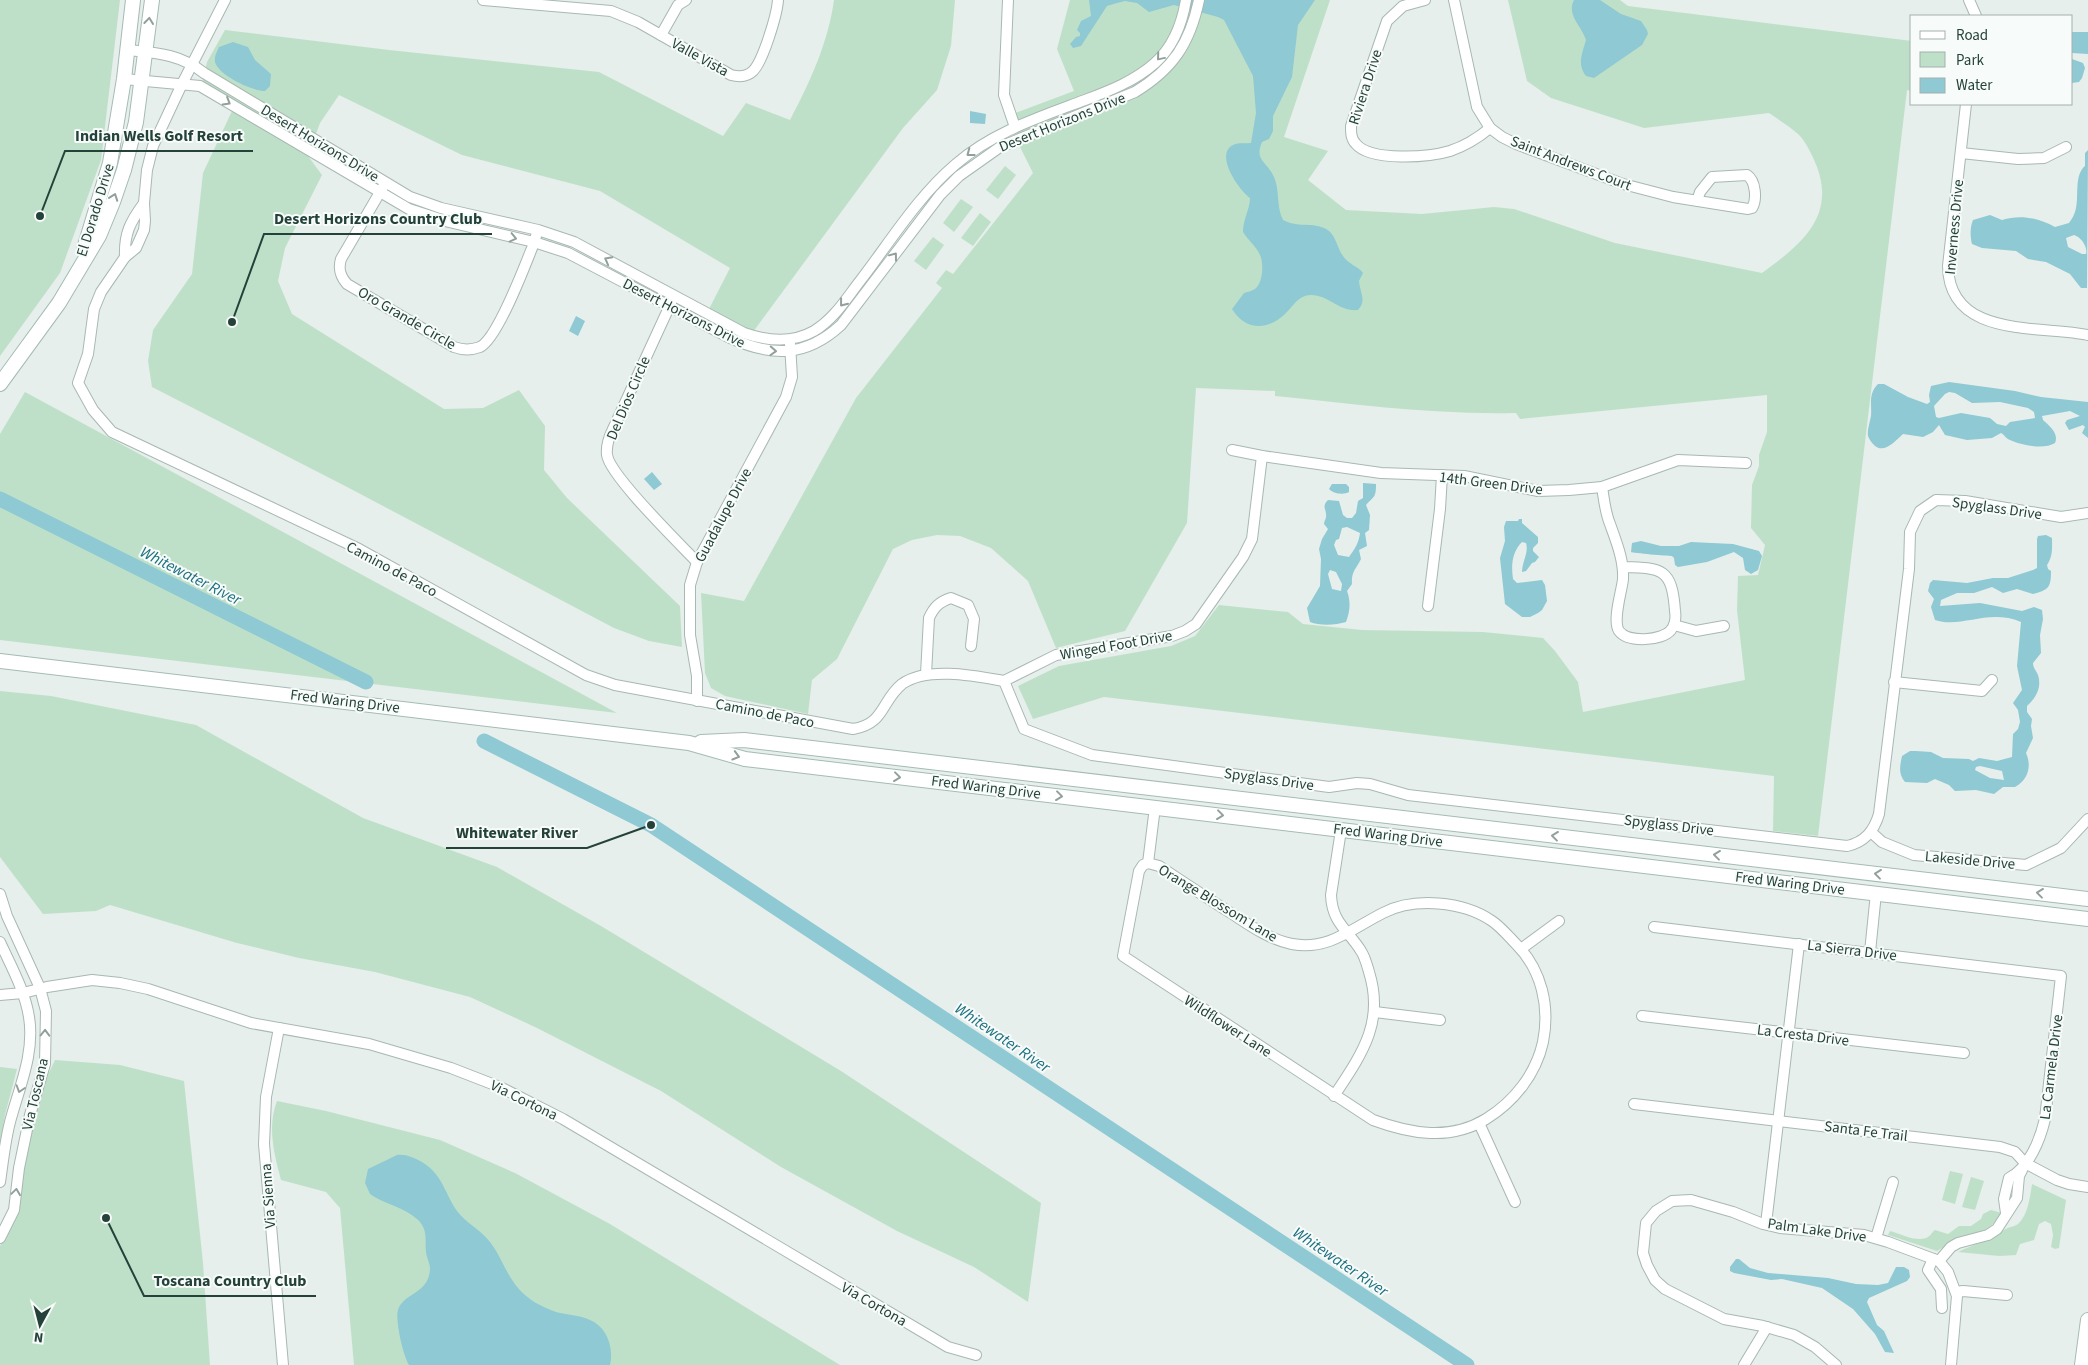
<svg xmlns="http://www.w3.org/2000/svg" width="2088" height="1365" font-family="'Source Sans 3',sans-serif">
<rect width="100%" height="100%" fill="#e6efeb"/>
<g fill="#bfe0c8">
<path d="M0,0H120L101,160L60,273L0,356Z"/>
<path d="M834,0H955L951,46L937,90L903,128L753,332L709,309L730,268L600,191L462,155L339,95L320,123L308,156L322,175L285,248L278,281L292,314L444,409L483,408L519,390L545,426L544,470L567,498L680,606L682,647L649,641L614,628L349,488L152,387L148,361L153,330L192,274L203,173L232,111L200,93L207,62L225,30L389,50L599,72L723,136L746,103L790,120C810,82 828,43 834,0Z"/>
<path d="M1070,0H1330L1284,137L1328,151L1308,180L1346,210L1422,214L1494,207L1514,209L1615,243L1762,273C1799,246 1836,218 1817,167C1813,157 1806,141 1798,134C1789,126 1779,120 1769,113L1644,128L1551,98L1527,81L1508,0H1620L1628,6L1912,41V91L1907,90L1818,836L1773,831L1774,776L1104,697L1033,719L1018,686L1059,666L1171,646L1195,636L1219,605L1288,612L1303,624L1362,630L1483,632L1543,638L1555,651L1578,682L1583,712L1745,680L1737,610L1738,576L1758,575L1765,545L1751,528L1752,485L1759,466V455L1767,432V395L1520,419L1516,413C1435,415 1355,404 1275,396V391L1196,388L1187,523L1125,631L1056,648L1028,581L991,548L960,536L937,535L912,540L893,549L837,659L812,680L808,714L725,696L711,688L705,673L701,593L744,601L856,398L942,288L936,283L946,270L953,274L1033,173L1005,117L1074,91L1057,49Z"/>
<path d="M1005,166L1016,175L998,199L986,190Z"/>
<path d="M961,199L973,207L954,232L943,223Z"/>
<path d="M980,213L991,222L973,246L961,238Z"/>
<path d="M933,237L944,245L926,270L914,261Z"/>
<path d="M25,392L617,713L0,640V434Z"/>
<path d="M0,691L51,696L196,725L363,818L497,867L601,926L841,1071L1041,1203L1028,1302L974,1267L897,1231L781,1167L661,1091L535,1027L470,997L375,972L299,958L237,943L110,905L96,911L43,914L0,857Z"/>
<path d="M55,1060L120,1065L184,1081L203,1263L210,1365H0V1246L11,1228L18,1208L28,1139L47,1077Z"/>
<path d="M0,1067L17,1069L5,1115L0,1144Z"/>
<path d="M277,1101L326,1111L440,1140L515,1173L610,1224L840,1365H354L340,1208L326,1192L281,1180C274,1153 267,1127 277,1101Z"/>
<path d="M1950,1171L1963,1174L1955,1204L1942,1200Z"/>
<path d="M1971,1177L1984,1181L1975,1210L1962,1207Z"/>
<path d="M2032,1184L2066,1200L2059,1248L2055,1249L2051,1247L2053,1235L2051,1224L2045,1221L2039,1224L2034,1240L2020,1244L2016,1255L1999,1256L1958,1252C1976,1243 1987,1242 2004,1230C2008,1227 2014,1227 2018,1224C2028,1215 2030,1197 2032,1184Z"/>
<path d="M1991,1210L2002,1213L1992,1225L1985,1230L1959,1238L1937,1251L1888,1235L1890,1231C1901,1234 1916,1242 1926,1238C1931,1236 1931,1233 1935,1230L1948,1234L1959,1226H1971L1981,1219L1983,1214Z"/>
</g>
<g fill="#8ec9d4" fill-rule="evenodd">
<path d="M1089,0H1315L1298,25L1292,77L1273,116V131L1269,139L1262,142C1254,161 1267,161 1274,177C1280,190 1276,206 1283,220C1299,228 1309,222 1324,228C1336,233 1336,246 1343,256C1348,264 1358,266 1363,273L1359,281C1360,293 1367,301 1358,310C1339,312 1329,295 1311,295C1298,295 1293,307 1284,315C1266,331 1245,330 1232,309L1244,293C1247,292 1252,291 1255,289C1263,283 1264,263 1260,255C1256,246 1248,240 1243,232C1243,219 1250,209 1250,198C1239,190 1216,157 1231,146C1237,142 1244,144 1251,143L1256,113L1253,76L1224,20L1218,17L1174,5L1149,12L1137,3L1125,1L1117,3L1107,6L1081,46L1073,48L1070,44L1076,37L1080,36V33L1077,30L1081,21L1091,16Z"/>
<path d="M1574,0H1600L1621,14L1641,21L1647,30L1648,34L1642,45L1594,78L1586,76C1577,64 1582,54 1586,40C1582,26 1566,15 1574,0Z"/>
<path d="M2072,32H2088V54L2072,53Z"/>
<path d="M233,42L248,47L255,60L271,74L270,86L265,91C252,91 218,75 215,62C214,56 217,52 219,47Z"/>
<path d="M2072,59L2083,63L2085,68L2082,78L2079,82L2072,83Z"/>
<path d="M970,111L986,114L985,124L970,123Z"/>
<path d="M2088,150L2087,288H2081L2070,274L2046,262L2028,259L2016,251L1982,248L1972,244C1970,236 1970,227 1973,220L1990,215L2002,220C2021,214 2038,218 2055,227L2069,223C2072,219 2075,214 2076,208C2079,196 2074,175 2085,166V153ZM2074,235C2081,237 2088,247 2086,254H2082L2068,247L2066,238Z"/>
<path d="M576,316L585,321L578,336L569,331Z"/>
<path d="M1949,382L2015,391L2041,397L2088,402V438L2082,433L2085,427L2083,425L2069,430L2065,423L2067,420L2080,416L2070,411L2042,416L2043,420C2050,426 2059,434 2055,443C2044,450 2021,445 2010,440C2005,438 2005,435 2001,433L1992,438L1967,440L1945,435L1939,425L1933,432L1923,437L1903,434C1896,440 1884,455 1874,445C1872,443 1869,439 1868,436C1867,430 1870,422 1871,416C1872,404 1868,394 1878,384H1884L1908,397L1927,404L1930,402L1929,395L1931,386ZM1949,392L1955,393L1972,403L2000,402L2028,408L2034,412L2035,418L2010,422L2006,426L1997,424L1990,418L1961,413L1939,418L1936,417L1934,406L1945,394Z"/>
<path d="M652,472L662,484L654,490L644,479Z"/>
<path d="M1363,483L1376,484C1376,498 1374,496 1366,505L1370,515L1369,530L1365,533L1367,546L1359,550L1361,559C1356,569 1351,572 1352,584L1347,591C1351,602 1350,611 1346,622C1336,625 1320,626 1310,622L1307,608L1320,586L1321,559L1319,549L1322,539L1328,529L1324,524C1324,521 1326,519 1326,517C1327,509 1321,507 1328,500L1339,501L1343,515L1347,518H1352L1356,513L1358,501L1363,498ZM1347,527L1360,533C1359,543 1354,550 1349,557L1338,555L1334,545L1336,540L1339,539L1342,528ZM1330,570L1336,572L1342,584L1341,591L1332,589L1328,574Z"/>
<path d="M1332,484H1346L1349,487V492C1344,495 1333,494 1329,489Z"/>
<path d="M1519,519H1522V523L1538,537V543L1533,548V551L1539,557L1535,562L1532,563L1526,571L1522,572C1522,561 1529,553 1526,543L1522,542C1512,552 1511,565 1513,579L1517,583L1542,580L1545,585L1547,601L1542,610L1538,613L1530,617H1522L1505,604L1500,558L1505,541L1504,527L1506,521H1518Z"/>
<path d="M2046,535L2052,538C2052,549 2053,556 2047,565L2048,569L2051,571C2051,587 2049,590 2033,594L2017,589L2003,593L1992,587L1974,593H1957L1941,600L1940,606L1980,603L2022,611L2034,607L2042,610L2043,619L2040,635L2041,653L2033,663C2033,668 2036,670 2038,675C2042,687 2036,698 2027,706V712L2032,719L2031,726L2033,738L2026,753C2032,766 2028,780 2015,787H2003L1994,794L1976,790L1955,791L1949,785L1935,779L1927,783L1905,782C1898,774 1900,766 1902,756L1910,751H1916L1931,752L1943,758L1969,759L1973,761L1979,758L1997,761L2012,757L2013,734L2018,729L2020,722L2018,710L2013,703L2022,690L2017,666L2021,622C1988,608 1961,629 1935,620L1931,607L1934,599L1928,591L1930,583L1933,580L1967,583L1993,578H2008L2033,570L2037,568V539L2038,536ZM1980,766L2002,771L2004,780L1990,778L1975,770L1976,767Z"/>
<path d="M1641,541L1661,546H1679L1691,542L1733,544L1759,551L1762,556L1758,570L1751,574L1745,570L1743,558L1734,552L1707,562L1678,567L1675,565L1674,558L1672,556C1668,556 1633,553 1631,552L1632,543Z"/>
<path d="M397,1155C406,1154 414,1158 422,1162C443,1175 444,1192 457,1211C466,1223 481,1230 490,1242C501,1256 506,1274 518,1288C528,1300 542,1307 556,1312C567,1315 579,1315 590,1320C607,1327 614,1348 610,1365H409C403,1355 395,1320 398,1310C403,1293 429,1294 430,1269C430,1263 426,1257 426,1251C425,1238 428,1229 417,1219C404,1207 384,1204 370,1194L365,1183L368,1169Z"/>
<path d="M1736,1259H1739L1750,1268L1768,1273L1828,1278L1856,1284L1878,1285L1888,1283L1896,1267H1904L1909,1270L1910,1277L1907,1281L1869,1298L1867,1302L1877,1325L1884,1331L1894,1353L1885,1352L1875,1334L1853,1309L1822,1288L1782,1279L1771,1280L1734,1273L1730,1271V1267Z"/>
</g>
<g fill="none" stroke-linecap="round" stroke-linejoin="round">
<g stroke="#8ec9d4" stroke-width="15">
<path d="M0,499L366,682"/>
<path d="M484,741L651,825L1467,1365"/>
</g>
<g stroke="#a8b8b2" stroke-width="12">
<g id="minor">
<path d="M225,0L182,84L153,146L147,170L144,203L145,221L144,230L136,248L125,257L101,292L94,309L88,354L78,383L93,410L112,432L359,549L586,675L615,685L853,729C885,724 881,701 902,684C927,666 976,676 1004,681"/>
<path d="M483,0L611,11L638,22L731,75C739,77 747,77 753,71C763,61 777,15 778,0"/>
<path d="M1008,0L1004,95L1015,127"/>
<path d="M1425,0L1403,6L1387,21L1351,126C1351,133 1351,139 1356,144C1371,162 1430,157 1450,151C1465,146 1478,138 1490,128"/>
<path d="M1454,0L1477,107L1490,128L1502,137L1516,144L1623,184L1673,197L1748,209L1752,208C1757,200 1756,181 1747,175L1712,177L1700,192L1697,201"/>
<path d="M1969,0L1976,16"/>
<path d="M661,35L678,5L686,0"/>
<path d="M127,50C157,53 180,54 204,73L410,197L441,208L538,230L574,242L744,333C767,341 793,343 814,331C834,319 846,299 860,281C890,242 918,196 956,164C993,132 1040,117 1085,100C1109,91 1135,81 1155,63C1173,47 1182,24 1186,0"/>
<path d="M124,79L200,86L409,209L449,222L534,242L568,253L728,337C771,357 805,358 841,325L940,195L959,176L1000,147L1135,92C1173,69 1190,43 1199,0"/>
<path d="M1966,104L1948,266C1949,339 2040,325 2088,335"/>
<path d="M1961,153L2018,159L2044,158L2066,147"/>
<path d="M383,187L341,259C338,269 340,276 347,284L454,347C462,350 472,350 480,347C497,339 524,268 532,248L536,236"/>
<path d="M125,257C124,234 130,222 144,203"/>
<path d="M671,303L613,429C609,437 606,446 607,455C610,476 679,543 697,562"/>
<path d="M1232,450L1262,456L1381,473L1464,476L1538,491L1569,490L1602,487L1678,460L1746,463"/>
<path d="M1602,487C1604,499 1605,512 1610,524C1616,541 1624,560 1623,579C1622,591 1612,620 1619,631C1628,643 1662,641 1671,630C1675,625 1676,617 1675,611C1672,568 1662,568 1623,567"/>
<path d="M1428,606L1440,509L1442,475"/>
<path d="M1674,625L1696,631L1724,626"/>
<path d="M926,674L929,618C934,607 939,602 951,598L968,605L974,619L971,646"/>
<path d="M1004,681L1024,729L1092,755L1329,787L1357,783L1370,784L1408,795L1847,846C1865,842 1874,831 1879,814L1909,569L1910,532L1920,511L1936,500L1965,501L2061,517L2088,513"/>
<path d="M1004,681L1056,655L1172,636L1185,631L1196,624L1243,557L1252,539L1262,456"/>
<path d="M1894,682L1982,691L1992,680"/>
<path d="M697,701V676L690,635V585L697,562L786,397L792,377L790,344"/>
<path d="M1871,832L1882,842L1914,855L2026,865L2061,848L2088,819"/>
<path d="M1148,863L1159,866C1181,881 1203,895 1226,910C1247,923 1267,939 1292,944C1328,951 1353,928 1383,913C1414,897 1463,901 1492,921C1501,927 1508,936 1516,944C1542,970 1550,1007 1543,1042C1536,1074 1514,1102 1486,1119C1450,1141 1411,1134 1373,1120L1123,956L1139,871L1143,865Z"/>
<path d="M1148,863L1155,807"/>
<path d="M0,894L7,916L40,988L46,1011L45,1064L30,1115L19,1168L14,1210L0,1238"/>
<path d="M1654,927L2061,976L2045,1119C2040,1140 2029,1168 2009,1178L2004,1199L2006,1213"/>
<path d="M0,942C11,966 25,991 29,1017C35,1053 19,1088 10,1122C5,1141 3,1162 0,1182"/>
<path d="M1521,949L1559,921"/>
<path d="M1870,952L1876,893"/>
<path d="M0,995L23,993L47,987L92,980L120,983L148,989L251,1023L369,1044L451,1068L500,1087L563,1119L948,1347L976,1355"/>
<path d="M1375,1012L1440,1020"/>
<path d="M1642,1016L1964,1053"/>
<path d="M279,1028L266,1097L264,1144L283,1365"/>
<path d="M1334,1096C1361,1055 1385,1023 1369,972C1367,965 1365,957 1361,951C1348,930 1332,923 1331,895L1341,830"/>
<path d="M1634,1104L2000,1147L2015,1152L2025,1163L2057,1180L2069,1184L2088,1187"/>
<path d="M1479,1123L1515,1202"/>
<path d="M1766,1224L1799,944"/>
<path d="M1876,1238L1893,1182"/>
<path d="M1933,1259L1928,1270L1941,1289L1942,1308"/>
<path d="M1939,1261L1951,1247L1958,1243L1988,1235L1997,1229L2017,1198L2019,1176L2023,1168"/>
<path d="M1956,1292L1963,1291L2007,1295"/>
<path d="M1744,1365L1767,1327"/>
<path d="M1836,1365L1815,1347L1794,1335L1763,1326L1724,1319L1665,1289L1655,1280L1647,1265L1643,1253L1646,1223L1656,1211L1672,1201L1691,1200L1733,1212L1763,1224L1780,1228L1864,1235L1888,1242L1939,1261L1948,1272L1957,1296L1951,1365"/>
</g>
</g>
<g stroke="#a4bbb3" stroke-width="16">
<g id="secondary">
<path d="M84,249L110,163L124,79L133,0"/>
<path d="M0,384L59,303L99,236L113,202L124,170L136,122L152,0"/>
<path d="M0,661L689,743L745,759L2088,919"/>
<path d="M701,742L744,740L2088,899"/>
<path d="M2082,1365L2088,1320"/>
</g>
</g>
<use href="#minor" stroke="#fff" stroke-width="10"/>
<use href="#secondary" stroke="#fff" stroke-width="14"/>
</g>
<defs><path id="oneway-chevron" d="M-2-3.5L2.5 0L-2 3.5" fill="none" stroke-width="1.6" stroke-linecap="round" stroke-linejoin="round" transform="scale(1.25)"/></defs>
<g stroke="#92a09c">
<use href="#oneway-chevron" transform="translate(149 21) rotate(-83)"/>
<use href="#oneway-chevron" transform="translate(1160 57) rotate(130)"/>
<use href="#oneway-chevron" transform="translate(227 102) rotate(31)"/>
<use href="#oneway-chevron" transform="translate(970 153) rotate(143)"/>
<use href="#oneway-chevron" transform="translate(114 197) rotate(-70)"/>
<use href="#oneway-chevron" transform="translate(513 238) rotate(13)"/>
<use href="#oneway-chevron" transform="translate(894 256) rotate(-53)"/>
<use href="#oneway-chevron" transform="translate(608 260) rotate(-152)"/>
<use href="#oneway-chevron" transform="translate(843 303) rotate(128)"/>
<use href="#oneway-chevron" transform="translate(773 351) rotate(3)"/>
<use href="#oneway-chevron" transform="translate(736 756) rotate(16)"/>
<use href="#oneway-chevron" transform="translate(897 777) rotate(7)"/>
<use href="#oneway-chevron" transform="translate(1059 796) rotate(7)"/>
<use href="#oneway-chevron" transform="translate(1220 815) rotate(7)"/>
<use href="#oneway-chevron" transform="translate(1555 836) rotate(-173)"/>
<use href="#oneway-chevron" transform="translate(1717 855) rotate(-173)"/>
<use href="#oneway-chevron" transform="translate(1878 874) rotate(-173)"/>
<use href="#oneway-chevron" transform="translate(2040 893) rotate(-173)"/>
<use href="#oneway-chevron" transform="translate(45 1033) rotate(-89)"/>
<use href="#oneway-chevron" transform="translate(20 1089) rotate(108)"/>
<use href="#oneway-chevron" transform="translate(16 1192) rotate(-82)"/>
</g>
<g text-anchor="middle" stroke-width="4" stroke-linejoin="round" paint-order="stroke">
<g font-size="15" fill="#24423a" stroke="#f7fbf9">
<text transform="translate(700 57) rotate(29)" y="5">Valle Vista</text>
<text transform="translate(1365 87) rotate(-72)" y="5">Riviera Drive</text>
<text transform="translate(1062 122) rotate(-22)" y="5">Desert Horizons Drive</text>
<text transform="translate(320 143) rotate(31)" y="5">Desert Horizons Drive</text>
<text transform="translate(1571 163) rotate(21)" y="5">Saint Andrews Court</text>
<text transform="translate(95 210) rotate(-73)" y="5">El Dorado Drive</text>
<text transform="translate(1954 227) rotate(-85)" y="5">Inverness Drive</text>
<text transform="translate(684 313) rotate(27)" y="5">Desert Horizons Drive</text>
<text transform="translate(407 318) rotate(30)" y="5">Oro Grande Circle</text>
<text transform="translate(628 398) rotate(-67)" y="5">Del Dios Circle</text>
<text transform="translate(1491 483) rotate(7)" y="5">14th Green Drive</text>
<text transform="translate(1997 508) rotate(8)" y="5">Spyglass Drive</text>
<text transform="translate(723 515) rotate(-62)" y="5">Guadalupe Drive</text>
<text transform="translate(392 569) rotate(28)" y="5">Camino de Paco</text>
<text transform="translate(1116 645) rotate(-10)" y="5">Winged Foot Drive</text>
<text transform="translate(345 701) rotate(7)" y="5">Fred Waring Drive</text>
<text transform="translate(765 713) rotate(11)" y="5">Camino de Paco</text>
<text transform="translate(1269 779) rotate(8)" y="5">Spyglass Drive</text>
<text transform="translate(986 787) rotate(7)" y="5">Fred Waring Drive</text>
<text transform="translate(1669 825) rotate(7)" y="5">Spyglass Drive</text>
<text transform="translate(1388 835) rotate(7)" y="5">Fred Waring Drive</text>
<text transform="translate(1970 860) rotate(5)" y="5">Lakeside Drive</text>
<text transform="translate(1790 883) rotate(7)" y="5">Fred Waring Drive</text>
<text transform="translate(1218 903) rotate(31)" y="5">Orange Blossom Lane</text>
<text transform="translate(1852 950) rotate(7)" y="5">La Sierra Drive</text>
<text transform="translate(1228 1026) rotate(33)" y="5">Wildflower Lane</text>
<text transform="translate(1803 1035) rotate(7)" y="5">La Cresta Drive</text>
<text transform="translate(2051 1067) rotate(-83)" y="5">La Carmela Drive</text>
<text transform="translate(35 1094) rotate(-77)" y="5">Via Toscana</text>
<text transform="translate(524 1100) rotate(26)" y="5">Via Cortona</text>
<text transform="translate(1866 1131) rotate(7)" y="5">Santa Fe Trail</text>
<text transform="translate(268 1196) rotate(-94)" y="5">Via Sienna</text>
<text transform="translate(1817 1230) rotate(8)" y="5">Palm Lake Drive</text>
<text transform="translate(874 1304) rotate(30)" y="5">Via Cortona</text>
</g>
<g font-size="16" font-style="italic" fill="#1c6f80" stroke="#f7fbf9">
<text transform="translate(191 575) rotate(27)" y="6">Whitewater River</text>
<text transform="translate(1003 1037) rotate(34)" y="6">Whitewater River</text>
<text transform="translate(1341 1261) rotate(34)" y="6">Whitewater River</text>
</g>
</g>
<path fill="none" stroke="#24423a" stroke-width="2" d="M40 216L65 151H253M232 322L264 234H492M651 825L587 848H446M106 1218L144 1296H316"/>
<g fill="#24423a" stroke="#f7fbf9" stroke-width="2">
<circle cx="40" cy="216" r="5"/>
<circle cx="232" cy="322" r="5"/>
<circle cx="651" cy="825" r="5"/>
<circle cx="106" cy="1218" r="5"/>
</g>
<g font-size="16" text-anchor="middle" font-weight="bold" fill="#24423a" stroke="#f7fbf9" stroke-width="4" stroke-linejoin="round" paint-order="stroke">
<text x="159" y="141">Indian Wells Golf Resort</text>
<text x="378" y="224">Desert Horizons Country Club</text>
<text x="517" y="838">Whitewater River</text>
<text x="230" y="1286">Toscana Country Club</text>
</g>
<rect x="1910" y="15" width="162" height="90" fill="#f7fbf9" stroke="#a3b1ad"/>
<rect x="1920" y="31" width="25" height="8" fill="#ffffff" stroke="#a3b1ad"/>
<text x="1956" y="40" font-size="15" fill="#24423a">Road</text>
<rect x="1920" y="52" width="25" height="15" fill="#bfe0c8" stroke="#a3b1ad"/>
<text x="1956" y="65" font-size="15" fill="#24423a">Park</text>
<rect x="1920" y="78" width="25" height="15" fill="#8ec9d4" stroke="#a3b1ad"/>
<text x="1956" y="90" font-size="15" fill="#24423a">Water</text>
<g transform="translate(40 1325) rotate(187)" stroke="#f7fbf9" stroke-width="4" paint-order="stroke">
<path d="M0-4L9 19L0 12L-9 19Z" fill="#24423a"/>
<text y="-8" font-size="14" font-weight="bold" text-anchor="middle" fill="#24423a">N</text>
</g>
</svg>
